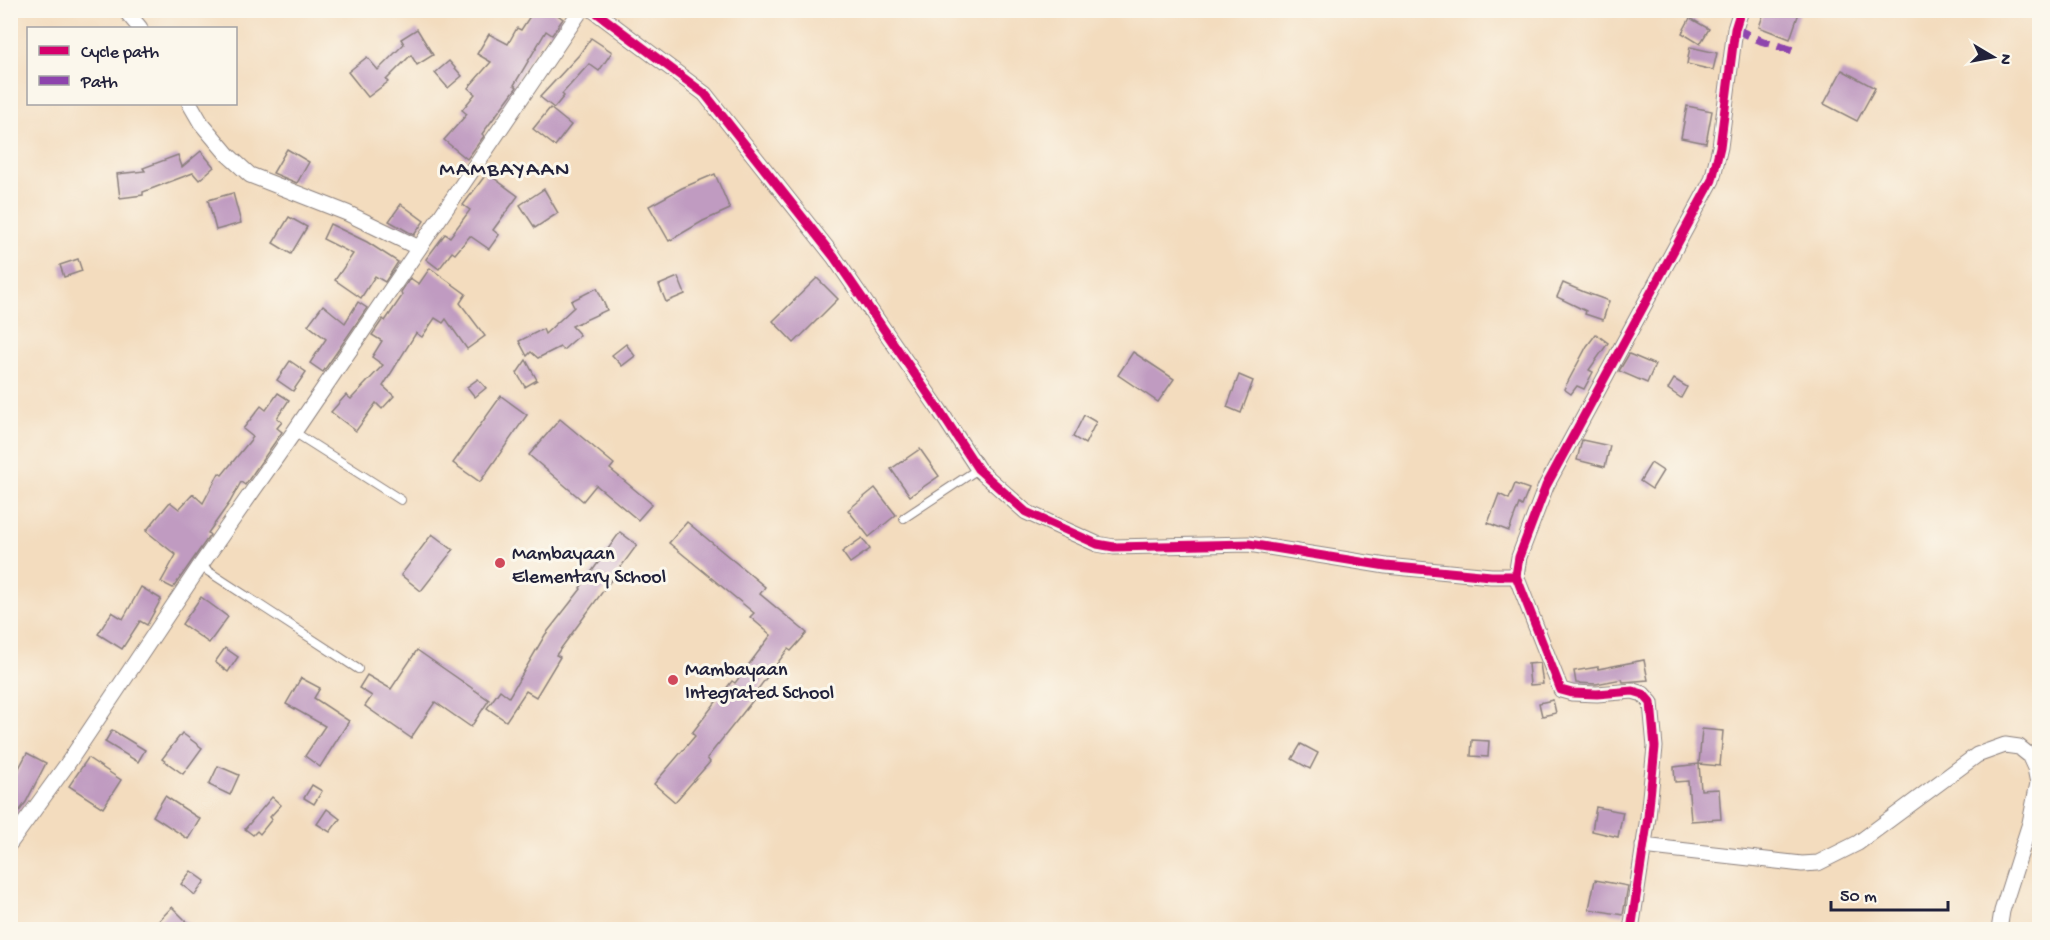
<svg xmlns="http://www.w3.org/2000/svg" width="2050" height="940" font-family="'Gochi Hand',sans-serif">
<rect width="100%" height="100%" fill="#fbf7ec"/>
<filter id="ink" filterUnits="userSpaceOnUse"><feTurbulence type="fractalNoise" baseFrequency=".0167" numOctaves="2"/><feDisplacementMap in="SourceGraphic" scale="12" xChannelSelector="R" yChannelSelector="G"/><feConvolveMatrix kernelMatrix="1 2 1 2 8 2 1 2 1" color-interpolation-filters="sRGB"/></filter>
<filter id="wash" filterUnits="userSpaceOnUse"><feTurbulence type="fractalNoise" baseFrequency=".008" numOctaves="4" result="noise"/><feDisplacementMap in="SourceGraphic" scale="24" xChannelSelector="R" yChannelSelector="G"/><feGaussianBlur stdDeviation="1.35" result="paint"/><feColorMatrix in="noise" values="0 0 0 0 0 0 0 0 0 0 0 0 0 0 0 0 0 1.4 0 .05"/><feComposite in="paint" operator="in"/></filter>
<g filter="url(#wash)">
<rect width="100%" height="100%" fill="#f3dcbe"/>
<g id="blocks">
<g fill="#c09bc1">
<path d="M534,10H551L563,19L552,35L546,31L514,85L517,87L482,134L484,136L467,159L444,140L467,114L462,110L475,94L468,88L491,62L477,54L489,34L508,44L517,28L521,30Z"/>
<path d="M1765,10H1800L1790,39L1759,27Z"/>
<path d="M1690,18L1709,29L1700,44L1682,33Z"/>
<path d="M417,29L433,55L417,65L411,55L386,80L388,82L368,97L348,72L367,57L378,70L404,44L401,39Z"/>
<path d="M591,38L612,52L599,71L589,64L562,94L564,96L554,108L540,97L579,55Z"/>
<path d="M1690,47L1717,53L1713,70L1687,64Z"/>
<path d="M449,61L462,76L448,88L435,73Z"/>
<path d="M1842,70L1875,88L1857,121L1824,104Z"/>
<path d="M1687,106L1712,111L1706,143L1681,138Z"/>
<path d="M550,108L571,125L555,146L533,129Z"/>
<path d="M287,149L309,162L297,183L273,173Z"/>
<path d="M201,151L214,167L199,180L193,173L143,192V195L120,198L117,174L145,171L143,168L178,155L182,167Z"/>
<path d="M487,173L518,196L493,230L499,235L489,249L470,236L455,254L452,252L439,269L426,259L445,234L450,237L470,210L463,205Z"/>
<path d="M715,174L730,209L703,221L669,241L649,206L682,188Z"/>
<path d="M544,189L558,213L535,228L520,205Z"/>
<path d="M233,193L241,223L216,230L208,200Z"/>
<path d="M401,204L424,221L414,235L389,221Z"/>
<path d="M289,217L307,227L291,254L273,243Z"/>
<path d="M330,224L367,242L398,262L385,282L375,276L361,298L335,280L353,254L323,239Z"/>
<path d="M78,259L82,271L64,277L60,265Z"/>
<path d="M430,268L466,294L460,303L485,336L467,349L446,319L443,323L435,318L422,337L416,333L383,386L394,396L382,409L376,403L356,431L331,412L346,395L351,399L383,365L372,357L382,341L372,335L383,319L385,321L402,296L401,292L410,278L419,284Z"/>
<path d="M678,277L685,294L666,302L659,285Z"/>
<path d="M817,278L838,299L794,343L773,321Z"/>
<path d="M1563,283L1584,292L1609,301L1603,320L1585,314L1586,311L1557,297Z"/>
<path d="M597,288L607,310L572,326L580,335L563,350L560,347L538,358L531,352L527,356L519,341L543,329L545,334L574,307L571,301Z"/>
<path d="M358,302L367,308L323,372L310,363L326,339L308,325L323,305L345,323Z"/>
<path d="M1596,334L1608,343L1589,370L1593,372L1584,389L1577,386L1571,394L1564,389L1587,346Z"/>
<path d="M626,344L635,356L622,366L612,355Z"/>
<path d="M1133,352L1174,379L1158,402L1118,375Z"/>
<path d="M1629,354L1655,365L1647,383L1619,371Z"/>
<path d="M526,360L537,380L525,387L517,373Z"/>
<path d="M290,361L306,372L293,391L277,380Z"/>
<path d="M1239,375L1253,381L1241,413L1227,407Z"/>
<path d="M478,379L486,388L475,397L467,387Z"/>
<path d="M1674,379L1687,387L1681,398L1668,389Z"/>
<path d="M278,393L289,400L277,418L282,422L277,428L282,432L245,485L241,482L230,502L208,533L210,535L173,588L161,582L176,555L146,531L170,502L179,509L193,494L203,503L219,473L222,475L253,437L243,429L261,406L266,410Z"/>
<path d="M501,396L527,415L480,482L453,463Z"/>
<path d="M1084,415L1096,422L1085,444L1073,437Z"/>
<path d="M560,419L614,464L610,469L652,504L638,520L596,485L583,501L529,455Z"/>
<path d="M1582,440L1610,446L1605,467L1577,460Z"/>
<path d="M920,449L939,476L910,496L891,469Z"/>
<path d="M1651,463L1663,471L1652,489L1640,481Z"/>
<path d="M1515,484L1529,489L1522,506L1519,504L1509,531L1488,523L1499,494L1509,499Z"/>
<path d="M875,488L896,515L869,537L848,510Z"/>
<path d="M687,522L765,587L760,594L807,633L791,651L788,649L752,697L754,699L707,758L710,762L675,802L654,784L695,736L692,733L732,681L735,683L771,635L750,617L754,613L669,543Z"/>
<path d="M620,532L637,545L556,655L560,657L536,697L526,691L506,721L487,708L500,690L509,697L545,635L581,589L580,588Z"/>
<path d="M432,534L453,550L421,591L401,575Z"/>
<path d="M862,538L870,549L850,563L842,552Z"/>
<path d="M141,587L161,599L147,625L140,621L122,649L98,634L112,612L123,619Z"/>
<path d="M201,597L228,617L209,643L182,624Z"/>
<path d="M225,648L238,657L228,672L215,662Z"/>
<path d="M417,650L489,700L471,727L435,702L411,738L365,706L372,696L359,688L367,675L391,689Z"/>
<path d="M1644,660L1648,680L1623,682L1622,679L1596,684L1576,683L1574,671L1598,667V669Z"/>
<path d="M1540,663L1543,684L1530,685L1528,664Z"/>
<path d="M301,678L320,688L314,698L349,721L320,767L305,756L325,726L286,704Z"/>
<path d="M1553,700L1556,713L1542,716L1539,703Z"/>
<path d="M1702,729L1723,731L1720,766L1699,764Z"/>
<path d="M112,730L145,750L138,762L105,742Z"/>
<path d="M182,733L202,748L183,774L162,759Z"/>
<path d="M1472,740L1489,741L1488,757L1471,756Z"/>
<path d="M1301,744L1318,753L1310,769L1292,759Z"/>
<path d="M27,753L46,763L26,802L10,824V785Z"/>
<path d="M88,758L121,780L103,808L69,786Z"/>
<path d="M1699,764L1701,790L1719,789L1721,819L1691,821L1688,781L1675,782L1674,767Z"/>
<path d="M218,766L239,775L230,795L209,785Z"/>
<path d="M312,785L322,791L314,804L304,798Z"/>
<path d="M165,796L200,819L188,839L153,816Z"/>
<path d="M272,797L281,805L270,817L272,819L260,834L257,831L253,835L245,829Z"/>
<path d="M1596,807L1623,812L1618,837L1592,831Z"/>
<path d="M327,809L340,819L330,832L317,824Z"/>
<path d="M191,871L205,881L195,895L181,884Z"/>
<path d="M1595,880L1628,886L1623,915L1589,909Z"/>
<path d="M172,907L195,930H150Z"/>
</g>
</g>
</g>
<g filter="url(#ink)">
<use href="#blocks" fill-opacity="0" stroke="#8a7f7c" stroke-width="1.5"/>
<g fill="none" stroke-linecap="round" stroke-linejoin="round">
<g stroke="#8a7f7c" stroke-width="10">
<g id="lane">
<path d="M294,432L401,500"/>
<path d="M904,518L978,469"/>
<path d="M200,566L358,669"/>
</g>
</g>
<g stroke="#8a7f7c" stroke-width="17">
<g id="street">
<path d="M125,10L140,28"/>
<path d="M593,10L705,94L834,257L940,411L978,469L1026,512L1097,544L1114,547L1249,544L1386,566L1491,576H1516"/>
<path d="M190,104L201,123L228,155L250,175L347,213L419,248"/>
<path d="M10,843L68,763L200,566L294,432L581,10"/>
<path d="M1643,846L1802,864L1818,863L1858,843L1977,755L2005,745L2019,747L2029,755L2035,768L2038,783L2030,823L2002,911L1999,930"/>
<path d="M1631,930L1648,817L1655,747L1651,703L1643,694L1633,691L1597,694L1572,693L1561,690L1516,576L1519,557L1546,486L1712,180L1720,147L1735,29L1741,10"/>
</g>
</g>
<use href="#lane" stroke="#fff" stroke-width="8"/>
<use href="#street" stroke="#fff" stroke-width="15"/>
<path stroke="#8e44ad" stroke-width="8" stroke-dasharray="15 8" stroke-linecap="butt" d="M1735,29L1762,41L1798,52"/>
<g stroke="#fbf7ec" stroke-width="13">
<g id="cycleway">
<path d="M593,10L705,94L834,257L940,411L978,469L1026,512L1097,544L1114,547L1249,544L1386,566L1491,576H1516"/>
<path d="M1631,930L1648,817L1655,747L1651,703L1643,694L1633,691L1597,694L1572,693L1561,690L1516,576L1519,557L1546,486L1712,180L1720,147L1735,29L1741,10"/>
</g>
</g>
<use href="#cycleway" stroke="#d6006c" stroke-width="9"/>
</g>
</g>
<g fill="#d1495b" stroke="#fbf7ec" stroke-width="2">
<circle cx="500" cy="563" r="6"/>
<circle cx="673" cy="680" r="6"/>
</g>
<g text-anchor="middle" stroke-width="6" stroke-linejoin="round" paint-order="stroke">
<g font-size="20" fill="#22223b" stroke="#fbf7ec" text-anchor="start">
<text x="512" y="559">Mambayaan<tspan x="512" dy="23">Elementary School</tspan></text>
<text x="685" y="675">Mambayaan<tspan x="685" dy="23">Integrated School</tspan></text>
</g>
<g font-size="22" letter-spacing="1.5" fill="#22223b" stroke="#fbf7ec">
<text x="505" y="175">MAMBAYAAN</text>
</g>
</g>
<rect width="2050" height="940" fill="none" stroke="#fbf7ec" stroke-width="36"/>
<rect x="27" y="27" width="210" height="78" fill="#fbf7ec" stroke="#a4a2a5" stroke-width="1.5"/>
<rect x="39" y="46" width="30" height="9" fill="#d6006c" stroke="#a4a2a5" stroke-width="1.5"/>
<text x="81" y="57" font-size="18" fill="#22223b">Cycle path</text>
<rect x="39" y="76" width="30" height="9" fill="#8e44ad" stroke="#a4a2a5" stroke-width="1.5"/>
<text x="81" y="87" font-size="18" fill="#22223b">Path</text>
<g transform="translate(1993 57) rotate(100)" stroke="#fbf7ec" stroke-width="4.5" paint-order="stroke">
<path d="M0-4.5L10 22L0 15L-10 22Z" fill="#22223b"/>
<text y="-9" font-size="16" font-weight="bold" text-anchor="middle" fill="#22223b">N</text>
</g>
<path d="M1831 901v9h117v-9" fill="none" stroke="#22223b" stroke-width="3"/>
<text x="1840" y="901" font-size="18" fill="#22223b" stroke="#fbf7ec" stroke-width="4.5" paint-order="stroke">50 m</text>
</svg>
